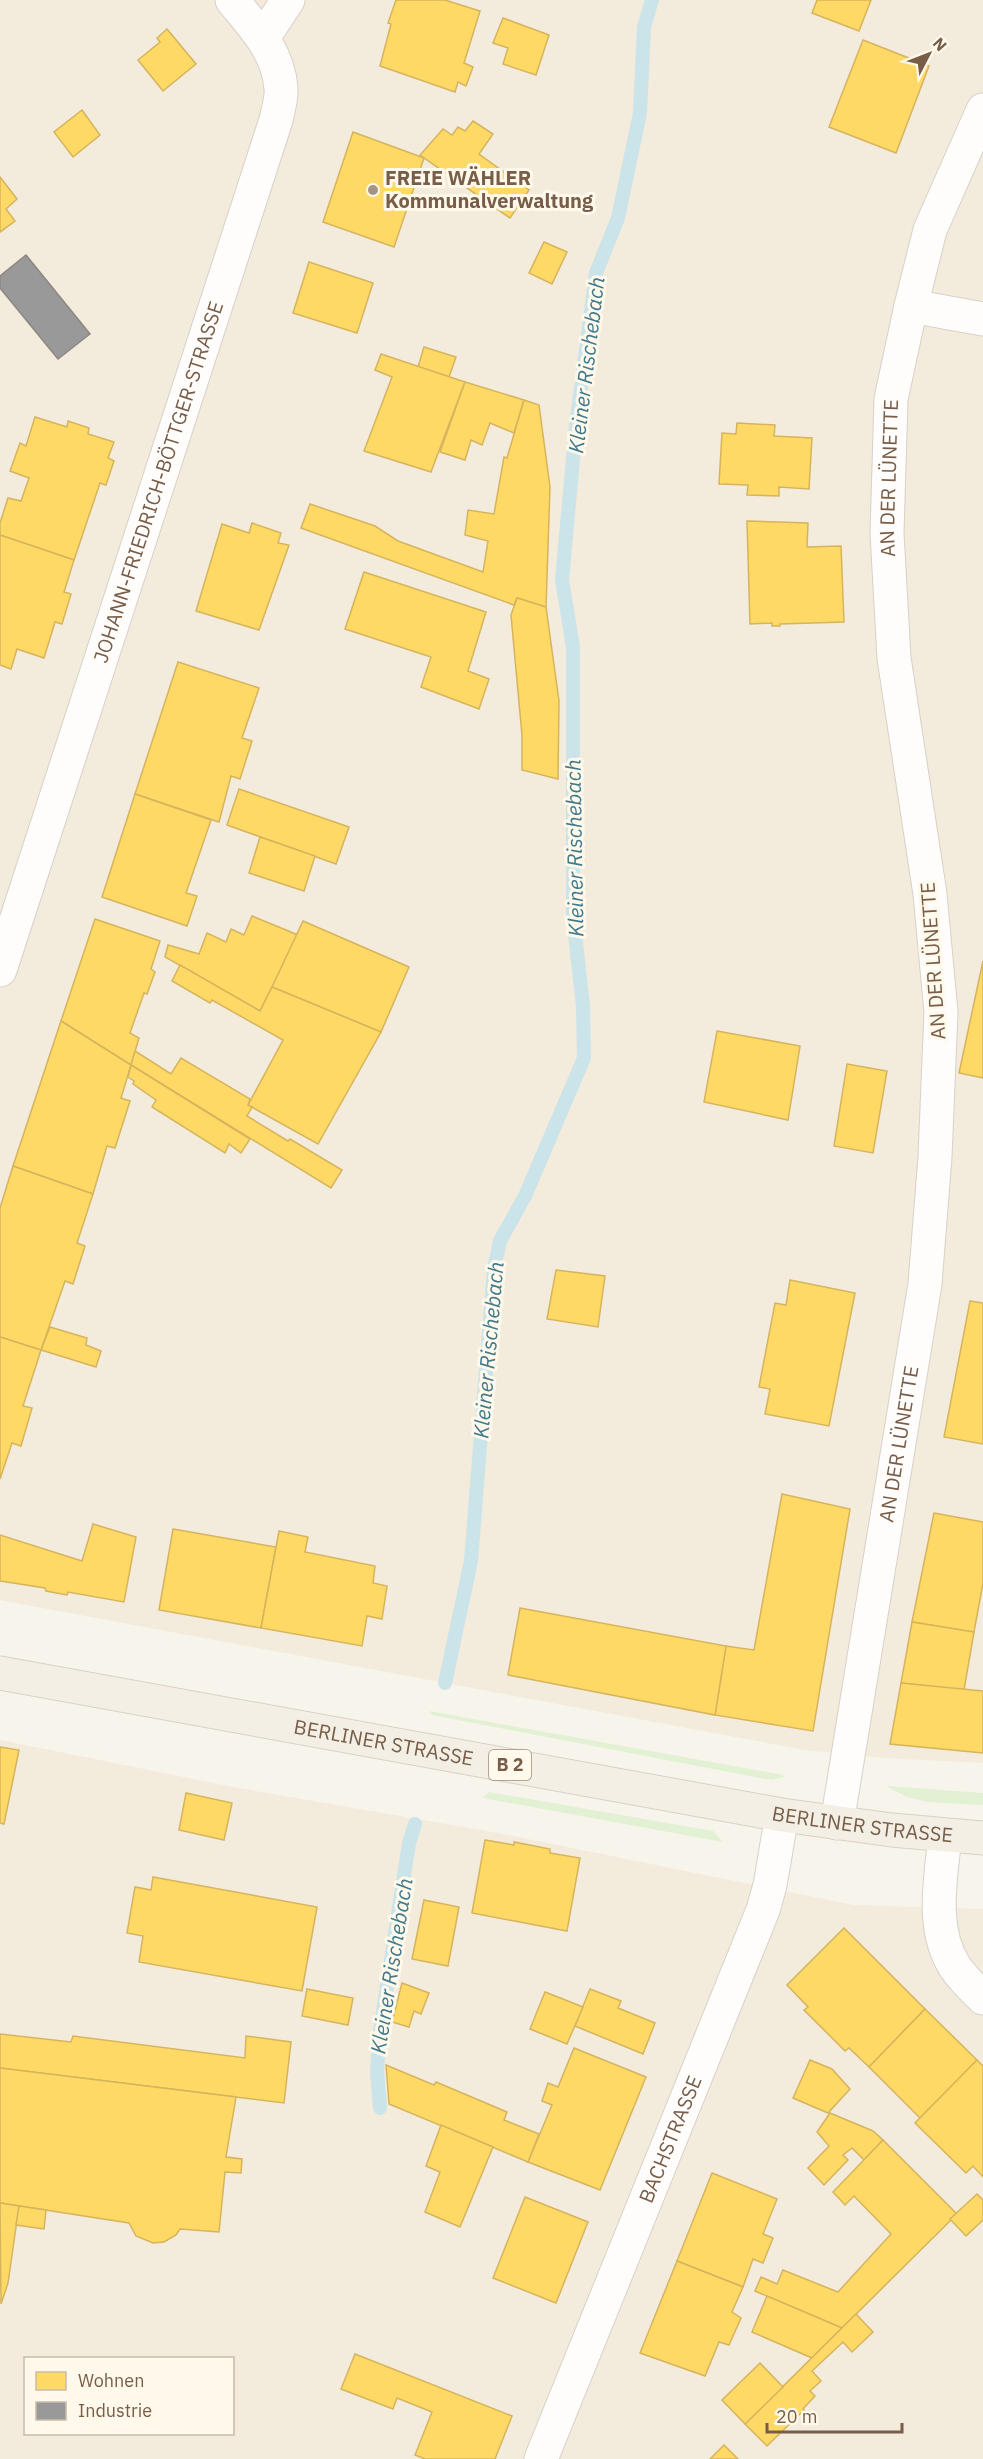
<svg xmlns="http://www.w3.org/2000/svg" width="983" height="2459" font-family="'IBM Plex Sans',sans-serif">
<rect width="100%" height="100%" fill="#f7f4eb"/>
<g fill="#f3ebdb" fill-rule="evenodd">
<path d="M0,0H983V1763L885,1758L805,1750L0,1600Z"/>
<path d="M0,1740L233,1787L498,1833L853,1905L983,1909V2459H0ZM26,2358H232V2434H26Z"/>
</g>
<g fill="#e2f0d4">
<path d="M429,1711L783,1775L784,1777L771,1780L432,1715Z"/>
<path d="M886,1786L983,1793V1805L927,1802L907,1797Z"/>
<path d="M489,1792L713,1831L723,1842L483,1798Z"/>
</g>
<g fill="#ffd966" stroke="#d6b45d" stroke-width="1.5">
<path d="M396,0H445L480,11L464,63L473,67L466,86L458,82L455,92L380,66L391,24L388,23Z"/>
<path d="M817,0H871L859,31L812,13Z"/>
<path d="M503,18L549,35L536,75L503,64L508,48L493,43Z"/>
<path d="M167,29L196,64L163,91L138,60L160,42L157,38Z"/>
<path d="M863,40L929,66L896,153L829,127Z"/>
<path d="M82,110L100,135L73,157L54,132Z"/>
<path d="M473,121L493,134L479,154L529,190L510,218L420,155L443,129L452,135L458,127L465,131Z"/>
<path d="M353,132L424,158L394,247L323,222Z"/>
<path d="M0,177L17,199L6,209L15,221L0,232Z"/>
<path d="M544,242L567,252L552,284L529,273Z"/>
<path d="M309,262L373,283L357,333L293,313Z"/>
<path d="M424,347L456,357L449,377L418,367Z"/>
<path d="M381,354L465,382L431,472L364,451L392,377L375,370Z"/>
<path d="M465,382L524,400L514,433L490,423L482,445L471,440L465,460L440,452Z"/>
<path d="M524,400L539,405L550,487L546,607L517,598L514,605L301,528L310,504L375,526L398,541L483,572L488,541L465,535L468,510L494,514L504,457L507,458Z"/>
<path d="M35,417L67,427L68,421L89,428L88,434L114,442L108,458L114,461L106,485L100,483L74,560L0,535V523L8,498L21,501L29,478L10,471L20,443L26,446Z"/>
<path d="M737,423L775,425L774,436L812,438L809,489L779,487V496L747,495L748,485L719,484L722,433L736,434Z"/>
<path d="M747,521L808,523L807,547L841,546L844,622L780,624V626H772V623L750,624Z"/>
<path d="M252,523L281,533L278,543L289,545L259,630L196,611L222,524L249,533Z"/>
<path d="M0,535L74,560L64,592L71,594L62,624L55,622L44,658L17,649L11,669L0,665Z"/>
<path d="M364,572L486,612L468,671L489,679L479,709L421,687L431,657L345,629Z"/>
<path d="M517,598L546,607L559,701L558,779L522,770V735L511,615Z"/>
<path d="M178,662L259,688L242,738L252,741L240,779L231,776L219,822L135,794Z"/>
<path d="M239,789L349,827L336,864L227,825Z"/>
<path d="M135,794L211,820L186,893L197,896L187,926L102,897Z"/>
<path d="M260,837L315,856L304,891L249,873Z"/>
<path d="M252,916L298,935L260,1011L165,957L168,945L199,954L207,933L226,942L231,929L244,935Z"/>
<path d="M95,919L160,941L151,969L155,972L147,994L144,993L130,1033L139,1038L131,1065L61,1021Z"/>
<path d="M303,921L409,967L381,1032L272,987Z"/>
<path d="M983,961V1078L959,1073Z"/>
<path d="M180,965L260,1011L272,987L381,1032L318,1144L248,1105L283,1040L212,1000L210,1003L172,981Z"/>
<path d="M61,1021L131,1065L121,1098L130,1101L115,1148L107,1146L93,1194L13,1166Z"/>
<path d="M717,1031L800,1046L788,1120L704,1102Z"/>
<path d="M135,1051L171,1074L181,1058L250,1099L248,1105L252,1107L247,1116L288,1141L290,1139L342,1170L331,1188L131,1065Z"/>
<path d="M847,1064L887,1071L873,1153L834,1146Z"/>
<path d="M131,1065L250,1139L241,1153L229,1144L225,1153L152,1107L156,1100L133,1084L134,1081L128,1077Z"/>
<path d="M13,1166L93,1194L77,1243L85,1246L73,1284L65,1281L41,1350L0,1337V1208Z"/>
<path d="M556,1270L605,1276L598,1327L547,1319Z"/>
<path d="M790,1280L855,1293L829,1426L765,1414L770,1389L759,1387L775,1303L786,1305Z"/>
<path d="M970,1301L983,1303V1444L944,1437Z"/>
<path d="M50,1327L87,1338L86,1345L101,1351L96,1367L41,1350Z"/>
<path d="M0,1337L41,1350L23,1406L32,1408L21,1446L12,1443L0,1479Z"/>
<path d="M782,1494L850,1509L813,1731L715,1715L726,1646L754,1650Z"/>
<path d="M934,1513L983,1522V1583L974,1632L912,1622Z"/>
<path d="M93,1524L136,1537L124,1602L68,1592L67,1595L46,1591L45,1588L0,1581V1535L82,1561Z"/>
<path d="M173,1529L276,1547L261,1628L159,1610Z"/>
<path d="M279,1531L308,1537L305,1552L375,1566L373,1583L387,1586L382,1619L367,1616L362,1646L261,1628Z"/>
<path d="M520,1608L726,1646L715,1715L508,1675Z"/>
<path d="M912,1622L974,1632L964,1690L901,1683Z"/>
<path d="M901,1683L983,1691V1753L890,1744Z"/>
<path d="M0,1747L19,1750L4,1824L0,1823Z"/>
<path d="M186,1793L232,1803L224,1840L179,1830Z"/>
<path d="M485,1840L514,1845V1842L550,1849V1853L580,1858L567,1931L472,1913Z"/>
<path d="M153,1877L317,1907L302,1991L139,1962L143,1936L127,1933L135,1887L151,1890Z"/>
<path d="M424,1900L459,1907L448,1966L412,1959Z"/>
<path d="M844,1928L925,2009L869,2067L849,2048L845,2051L804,2010L808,2007L787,1985Z"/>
<path d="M402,1983L429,1993L421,2014L414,2011L409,2027L392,2022Z"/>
<path d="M307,1989L353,1998L348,2025L302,2016Z"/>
<path d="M590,1989L621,2001L618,2008L655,2023L643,2054L575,2026Z"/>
<path d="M545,1992L583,2007L567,2044L530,2029Z"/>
<path d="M925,2009L977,2060L920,2118L869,2067Z"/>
<path d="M0,2034L71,2042L73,2036L245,2058L246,2036L291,2042L284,2103L0,2068Z"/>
<path d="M574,2048L646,2077L600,2190L528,2162L552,2105L542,2101L548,2083L558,2087Z"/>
<path d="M810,2060L832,2069L850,2089L828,2113L793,2098Z"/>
<path d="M977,2060L983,2066V2177L973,2166L966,2173L915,2123Z"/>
<path d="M386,2065L434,2085L436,2082L507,2112L504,2120L539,2134L528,2162L389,2104Z"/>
<path d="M0,2068L236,2097L226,2157L242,2159L241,2173L225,2172L219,2232L180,2229L176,2235L164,2242L153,2243L136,2236L129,2223L0,2203Z"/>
<path d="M830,2113L873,2131L883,2140L864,2160L852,2148L843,2155L848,2160L824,2185L808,2168L829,2146L817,2132Z"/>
<path d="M441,2125L493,2147L460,2227L425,2212L440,2172L426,2166Z"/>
<path d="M883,2140L957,2214L842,2328L755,2291L761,2277L777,2284L783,2270L838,2292L891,2234L854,2196L845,2205L833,2192Z"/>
<path d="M712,2173L777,2199L763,2234L773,2238L763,2263L753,2259L743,2287L677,2261Z"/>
<path d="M977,2194L983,2200V2220L966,2236L950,2219Z"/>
<path d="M525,2197L588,2222L556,2303L493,2278Z"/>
<path d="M0,2203L19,2206L8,2283L1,2304Z"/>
<path d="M19,2206L46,2210L44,2229L16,2225Z"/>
<path d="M677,2261L743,2287L732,2312L741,2318L729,2345L719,2342L705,2376L640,2353Z"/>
<path d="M767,2296L842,2328L812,2358L752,2332Z"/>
<path d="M856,2314L873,2332L852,2352L843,2342L812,2371L821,2381L810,2391L815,2396L803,2409L804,2410L767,2446L745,2424Z"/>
<path d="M355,2354L512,2416L495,2459H425L415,2455L432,2412L397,2398L393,2409L341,2389Z"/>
<path d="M760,2363L783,2387L745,2424L722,2400Z"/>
<path d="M724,2445L738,2459H710Z"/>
</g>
<path fill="#999" stroke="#8f8781" stroke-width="1.5" d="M26,255L90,334L58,359L0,288V276Z"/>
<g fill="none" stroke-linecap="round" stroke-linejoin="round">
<g stroke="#cbe4e9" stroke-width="14">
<path d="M445,1683L471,1561L494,1269L500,1241L525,1196L584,1058L583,1006L573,916V647L562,580L576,426L596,273L618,218L640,113L644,27L652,0"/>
<path d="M380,2108L377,2071L380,2031L409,1843L415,1824"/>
</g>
<g stroke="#d7d1c9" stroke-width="35">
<g id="street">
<path d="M263,38L288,0"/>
<path d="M911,306L983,319"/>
<path id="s1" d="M0,970L276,120C278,110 282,98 281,88C278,51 254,27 232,0"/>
<path id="s2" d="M837,1823L925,1284L935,1157L941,1012L930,894L894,658L887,533L891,399L911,306L930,230L983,110"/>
<path d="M945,1836C941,1878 930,1928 955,1967C963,1979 973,1988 983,1998"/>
<path id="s3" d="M541,2459L763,1910L770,1885L782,1815"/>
</g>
</g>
<g stroke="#d9d1c9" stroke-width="35">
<g id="primary">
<path id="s4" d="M0,1673L782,1815L892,1830L983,1838"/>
</g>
</g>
<use href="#street" stroke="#fefdfc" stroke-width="33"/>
<use href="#primary" stroke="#f3efe5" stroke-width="33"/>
</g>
<circle fill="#a49282" stroke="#fff9ec" stroke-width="2" cx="373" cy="190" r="6"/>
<g text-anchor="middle" stroke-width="6" stroke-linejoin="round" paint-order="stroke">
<rect fill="#fff9ec" stroke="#a08c7a" stroke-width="1.5" x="489" y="1750" width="42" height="30" rx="4.5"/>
<g font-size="18" font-weight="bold" fill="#785e49">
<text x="510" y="1771">B 2</text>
</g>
<g font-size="20" font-weight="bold" fill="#785e49" stroke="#fff9ec" text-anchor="start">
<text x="385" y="185">FREIE WÄHLER<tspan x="385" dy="23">Kommunalverwaltung</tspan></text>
</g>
<g font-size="20" fill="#785e49" stroke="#fff9ec">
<text dy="7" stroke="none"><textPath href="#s2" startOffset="1356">AN DER LÜNETTE</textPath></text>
<text dy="7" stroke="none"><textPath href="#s1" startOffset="513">JOHANN-FRIEDRICH-BÖTTGER-STRASSE</textPath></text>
<text transform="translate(933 961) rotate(-94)" y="7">AN DER LÜNETTE</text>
<text dy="7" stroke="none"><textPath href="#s2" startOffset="384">AN DER LÜNETTE</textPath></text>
<text dy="7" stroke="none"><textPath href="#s4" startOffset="390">BERLINER STRASSE</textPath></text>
<text dy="7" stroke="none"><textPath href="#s4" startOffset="876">BERLINER STRASSE</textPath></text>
<text dy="7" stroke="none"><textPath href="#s3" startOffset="345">BACHSTRASSE</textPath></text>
</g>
<g font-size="21" font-style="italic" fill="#41798c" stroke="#fff9ec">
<text transform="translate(587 365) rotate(-83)" y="7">Kleiner Rischebach</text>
<text transform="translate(575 848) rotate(-91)" y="7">Kleiner Rischebach</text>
<text transform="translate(489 1350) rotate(-85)" y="7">Kleiner Rischebach</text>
<text transform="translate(392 1966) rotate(-81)" y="7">Kleiner Rischebach</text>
</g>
</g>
<rect x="24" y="2357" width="210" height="78" fill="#fff9ec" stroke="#c9bbab" stroke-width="1.5"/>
<rect x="36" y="2372" width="30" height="18" fill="#ffd966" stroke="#c9bbab" stroke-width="1.5"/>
<text x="78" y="2387" font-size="18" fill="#785e49">Wohnen</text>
<rect x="36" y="2402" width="30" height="18" fill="#999999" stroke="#c9bbab" stroke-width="1.5"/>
<text x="78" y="2417" font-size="18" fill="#785e49">Industrie</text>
<g transform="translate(929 54) rotate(48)" stroke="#fff9ec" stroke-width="4.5" paint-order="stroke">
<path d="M0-4.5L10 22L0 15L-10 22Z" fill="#785e49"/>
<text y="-9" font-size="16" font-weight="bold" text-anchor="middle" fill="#785e49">N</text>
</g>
<path d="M767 2423v9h135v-9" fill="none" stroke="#785e49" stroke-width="3"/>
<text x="776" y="2423" font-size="18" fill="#785e49" stroke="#fff9ec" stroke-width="4.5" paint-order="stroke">20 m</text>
</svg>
